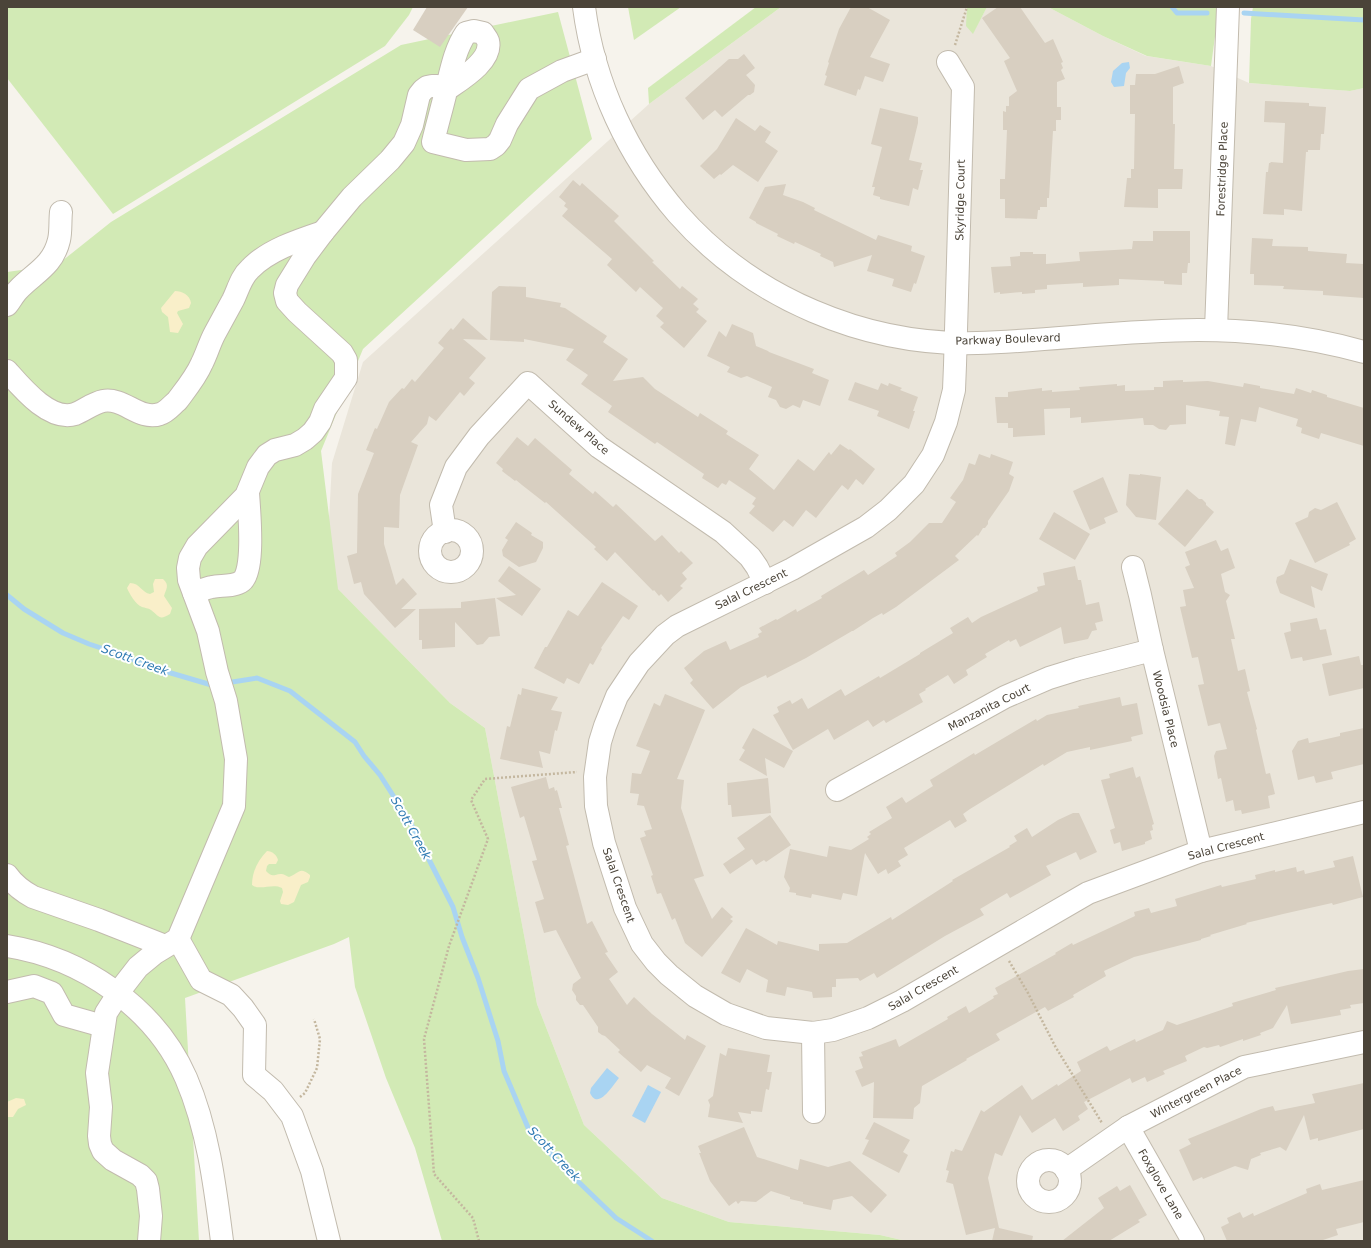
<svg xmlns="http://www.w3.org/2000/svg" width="1371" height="1248" font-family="'DejaVu Sans',sans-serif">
<rect width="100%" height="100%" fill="#f6f3ec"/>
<path fill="#eae5da" d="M781,7H971L973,33L987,7H1048L1103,36L1146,56L1211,66L1249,83L1350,91L1364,88V1241H906L880,1235L729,1222L662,1198L584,1125L537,1004L485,728L450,703L326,577L332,463L363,362L649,104Z"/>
<g fill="#d2eab5">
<path d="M7,7H413L409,15L385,46L113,214L7,78Z"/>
<path d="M628,7H681L634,40Z"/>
<path d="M756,7H781L649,104L648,88Z"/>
<path d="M967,7H987L973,34L966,26Z"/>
<path d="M1048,7H1219L1211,66L1147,56L1103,36Z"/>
<path d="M1253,7H1364V88L1350,91L1249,83L1251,19Z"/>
<path d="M558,12L592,139L363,349L321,451L338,589L450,703L485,728L537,1004L584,1125L662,1198L729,1222L880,1235L906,1241H442L415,1148L386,1078L355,987L349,937L334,944L185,998L199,1241H7V272L57,265L111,222L401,45Z"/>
</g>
<g fill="#f9efc9">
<path d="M175,291C182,291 190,295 191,303L189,308L178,311L177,313L183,324L178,333L170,332L168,317L162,312L161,308Z"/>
<path d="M155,579H163C170,585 166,589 164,596L172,608L170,614C159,621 159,616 151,610C148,608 145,608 142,607C136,605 129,593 127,588L130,583C140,583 142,593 150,594L154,592L153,584Z"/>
<path d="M267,851C272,851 277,855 278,860L276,864H269L267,866L266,871C273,879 275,873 282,874C284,874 288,877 289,877C299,874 299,866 310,875V877L308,882L301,885L294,902L288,905L281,904L280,901L283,892L282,888C272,883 260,891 252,885C252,872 258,860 267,851Z"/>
<path d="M16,1098L24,1099L26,1105L18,1109L13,1117H8L7,1102Z"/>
</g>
<g fill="#a9d4f2">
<path d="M1129,62L1130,68L1126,73L1124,86L1114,87L1111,82L1113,71L1122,63Z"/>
<path d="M607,1068L619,1078C613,1085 598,1111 590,1093L591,1088Z"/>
<path d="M648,1085L661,1092L645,1123L632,1116Z"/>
</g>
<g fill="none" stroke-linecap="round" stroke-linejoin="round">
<g stroke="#a9d4f2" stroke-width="5">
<path d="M1172,7L1177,13H1207"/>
<path d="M1244,13L1364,20"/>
<path d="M7,595L24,609L63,633L89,644L125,656L147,666L215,686"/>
<path d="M226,683L257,678L290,691L355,742L364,756L380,775L410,822L453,907L462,937L478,978L498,1041L504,1071L529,1130L561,1165L616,1218L652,1241"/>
</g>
</g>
<g fill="#d8cfc1">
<path d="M427,7H468L440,47L413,30Z"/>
<path d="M851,7H867L890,20L870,57L890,64L883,82L865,76L860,90L858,89L856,96L824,85L827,76L825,75L829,63L828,62L839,29Z"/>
<path d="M998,7H1020L1045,43L1053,39L1063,62L1061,63L1063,68L1061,70L1065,79L1057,82V107H1061V120H1056V131H1053L1049,198H1047V207H1040V210H1038L1037,219L1005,218V199H1000V179H1005L1007,130H1003V111L1006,112V106H1009V97L1017,91L1004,61L1010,58L982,18Z"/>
<path d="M744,54L755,68L746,75L755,85L754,92L750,95H748L722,117L715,110L703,120L685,98L729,59H738Z"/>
<path d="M1179,66L1184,83L1173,87V124H1175L1174,169H1183L1182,189H1158V208L1124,207L1127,178H1131V169H1134L1135,114H1130V85H1135L1136,74H1155Z"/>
<path d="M1265,101L1309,103V106L1326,107L1324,134H1321L1320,150H1308V152H1306L1302,211L1284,209V215L1263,214L1266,172H1268L1269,163H1270L1271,162L1283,163L1285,123L1264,122Z"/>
<path d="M880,108L918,117V123L909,160L922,163L920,170H923L918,190L913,188L909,206L880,199V197L873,195L875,187H872L882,147L871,144Z"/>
<path d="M736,118L755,131L760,125L771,132L765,142L778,151L758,182L733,165L721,175L720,174L714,179L700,166L717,149Z"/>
<path d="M573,180L580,186L582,183L619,216L614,221L654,261L652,262L680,289L682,286L698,299L693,304L699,309L696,312L707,321L684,348L660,327L664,323L656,316L663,308L640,287L636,292L607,265L612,259L562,216L568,209L564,206L566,203L559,197Z"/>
<path d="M786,184L783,195L803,202L815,208L814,210L876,240L878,235L912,246L911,251L925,256L916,284L914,283L911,292L892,286L894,279L867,271L872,255L834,267L833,262L820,256L821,254L795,242L794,244L777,236L778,234L756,223V222L749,218L765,187Z"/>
<path d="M1153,231H1190V263H1188L1187,273H1182V285L1164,284V281L1119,279V285L1083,287V283L1047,285V289L1035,290V293L1022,294V292L1000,294V292L994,293L991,267L1011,266L1010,257L1020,256V252H1033V254H1046V264L1080,261L1079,252L1132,249L1133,241H1153Z"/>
<path d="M1252,238L1273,239L1272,246L1308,247V251L1347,254L1346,263L1364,264V298L1323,295V291L1283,289L1284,286L1254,285V274H1250Z"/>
<path d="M499,286L526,287V297L561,303L560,307L565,308L607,336L603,342L628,359L613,381L643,377L655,389L698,417L700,413L728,431L726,434L759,455L749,469L774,490L798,459L814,471L829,452L831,455L840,444L849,450L850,449L875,469L863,485L856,479L848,490L842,485L816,518L806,510L793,527L784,520L773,532L749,513L755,506L752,504L756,498L729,480L726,485L722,483L718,488L702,478L704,474L657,442L655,444L608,412L612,406L581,384L588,375L566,360L574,349L524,339V342L490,340L492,292Z"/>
<path d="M463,318L488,340L463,339L486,358L469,378L475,383L464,396L460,392L436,421L429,416L427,424L411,442L418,445L400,495L399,528L384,527V544L396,585L403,578L417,594L401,609H416L395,628L364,594L361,582L354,584L347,556L357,553L358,494L374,453L366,450L375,428L377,429L389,402L402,388L404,389L412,379L415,382L444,348L438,343L451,328L453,330Z"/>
<path d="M732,324L753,333L756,346L768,351L769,352L814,369L812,373L829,380L820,406L803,400L800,408L793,405L786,409L780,407L776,400L768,397L772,387L747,376L741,378L727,372L730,367L707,356L719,331L726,337Z"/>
<path d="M1183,380V382L1208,381L1243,387L1244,383L1260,386V388L1294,394L1296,388L1311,393L1312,390L1327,395V397L1364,408V446L1321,433L1319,439L1301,433L1302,428L1296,426L1298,419L1259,407L1256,422L1241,419L1235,446L1225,444L1229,417L1219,416L1220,411L1186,405V424L1170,425L1166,430L1159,429L1153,425H1144L1143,418L1081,423V417L1070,418V408L1044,409L1045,435L1013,437V428H1008V423H997L995,397H1008V392L1042,388V391L1052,390V392L1080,390L1079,387L1117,384V386L1125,385V391L1154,390V387H1163V381Z"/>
<path d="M855,382L878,390L881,383L888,386L889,383L902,388L900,390L918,397L913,411H915L909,429L877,416L879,411L848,400Z"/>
<path d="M517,437L528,446L535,438L572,470L569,474L593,494L595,491L613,507L616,504L655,541L662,535L679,553L681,551L693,563L682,573L687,579L680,586L683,588L668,602L661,594L659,596L654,590L653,591L615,552L607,561L594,549L596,547L546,502L545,503L522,485L516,480L515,481L502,471L503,469L496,463Z"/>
<path d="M979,454L990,458L991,454L1013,462L1009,474L1014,477L1009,491L988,521V524L985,528H983L978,536L977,535L955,556L959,560L896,607L883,615L882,613L873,618L853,631H852L806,658L767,678L766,675L741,687L713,709L690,683L693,680L684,668L704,651L726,641L730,650L759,637L758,634L762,632L759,628L776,619L777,620L796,609L797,612L822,598L821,596L864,570L868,575L897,556L895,553L910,542L929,523H942L956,502L950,498L963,480L969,463L975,465Z"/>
<path d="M1129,474L1140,475V474L1161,477L1156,520L1136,517L1126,505Z"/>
<path d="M1103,477L1118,512L1104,518L1106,523L1090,530L1073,491Z"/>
<path d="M1187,489L1199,499H1202L1206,503V505L1214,512L1185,547L1158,524Z"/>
<path d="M1337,502L1356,539L1349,543L1350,545L1315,563L1295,523L1308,517L1309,512L1315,508L1321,510Z"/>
<path d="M1054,512L1090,534L1075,560L1039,539Z"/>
<path d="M516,522L532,533L531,535L543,542V548L536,562L519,567L503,556L502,550L508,540L505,538Z"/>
<path d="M1216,540L1221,551L1228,548L1235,568L1221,574L1225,592L1230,595L1226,601L1235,639H1231L1238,671L1245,669L1250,691L1247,692L1257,729L1256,730L1266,774L1270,773L1275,794L1268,796L1270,808L1242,814L1241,810L1235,811L1233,800L1226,802L1221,778L1218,779L1214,756L1216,751L1227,749L1220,723L1208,726L1198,685L1204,684L1198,657L1192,658L1180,607L1186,606L1183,590L1194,588L1185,567L1190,565L1185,552Z"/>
<path d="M1290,559L1328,574L1322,591L1311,586L1315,608L1280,593L1276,582L1277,577L1284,574Z"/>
<path d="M509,566L541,589L522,616L496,598L516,595L498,581Z"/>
<path d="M1075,566L1078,580H1081L1086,605L1099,602L1103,621L1095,623L1097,630L1092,631L1088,639L1064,644L1061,627L1020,647L1016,639L1010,642L1009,640L985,654L987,657L966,670L968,675L954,684L948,675L925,689L926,690L919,694L923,702L886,723L884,720L873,727L868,720L834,740L828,729L793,750L773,715L779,712L777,707L790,700L792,704L802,698L808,709L841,689L845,696L879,676L880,678L920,654V653L953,633L950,628L968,617L972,623L981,617L1038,591L1037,587L1045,585L1043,573Z"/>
<path d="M602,582L638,606L629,620L623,616L601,648L602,649L593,665L590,663L579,684L567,678L564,684L534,668L545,647H547L568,610L578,616Z"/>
<path d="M495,598L500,636L489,637L483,644L477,645L455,622V647L422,649V640H419V609L461,608V602Z"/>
<path d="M1317,618L1320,630L1326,629L1332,655L1303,661L1302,657L1291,659L1284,633L1291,631L1290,623Z"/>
<path d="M1359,656L1361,665H1364V688L1329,696L1322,664Z"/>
<path d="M522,688L558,697L551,710L562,712L557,731L555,730L550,754L539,751L543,768L500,759L507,726L510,727L518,694L521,695Z"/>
<path d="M665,694L705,710L677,779L684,780L681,808L704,876L694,879L712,919L722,907L733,917L730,919L733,921L702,957L685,943L675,918L672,920L661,893L657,894L651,876L653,875L640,838L646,836L644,831L652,829L644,806L637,805L639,794L630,793L632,773L641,774L650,751L636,746L654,703L660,706Z"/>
<path d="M1120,697L1122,706L1137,703L1143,734L1131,737L1132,741L1090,750V747L1067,752L1044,766L1043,764L970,809L963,814L967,821L955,828L950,820L904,848L908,855L898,861L901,866L888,874L886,869L878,874L865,853L857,896L843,893L841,900L812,894L811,898L796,895V893L789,892L790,888L784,877L790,849L827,857L829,846L851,850L869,839L867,837L871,834L869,832L892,818L886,807L902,797L906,803L933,786L930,780L974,753L975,755L1036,719L1037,721L1047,715L1079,708L1078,706Z"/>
<path d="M753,728L793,751L784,768L765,758L767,776L739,760L745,750L742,748Z"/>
<path d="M1364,728V764L1331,772L1333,779L1316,783L1314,776L1298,780L1292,751L1298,741L1308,738L1309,743L1340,736V733Z"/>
<path d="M1133,767L1136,778L1140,776L1154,824L1152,825L1153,830L1150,831L1152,839L1145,842V844L1122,851L1120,842L1114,844L1110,830L1115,828L1101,780L1110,778L1109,774Z"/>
<path d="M546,777L549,789L554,787L555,791L557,790L562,808H559L569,845L566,846L587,924L592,921L608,952L605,953L618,972L609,979L627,1005L634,997L652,1014L685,1040L687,1035L706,1046L679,1096L665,1088L671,1078L647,1065L641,1072L618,1052L620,1050L605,1036L602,1035L598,1032V1027L583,1005H580L576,1000V996L572,990L573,984L581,978L556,930L544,933L535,902L544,899L532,861L537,860L524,816L520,818L511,787Z"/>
<path d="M768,778L771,813L732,817L731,805H728L727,783Z"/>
<path d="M1073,813H1079L1097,852L1080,860L1076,852L1046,866L1051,875L1010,898L1007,893L980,909L984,915L945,936L877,978L874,973L860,981L858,978L836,979V987H832V997L813,998L812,992L787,987L785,996L766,992L768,980L747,969L740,983L721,973L746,928L777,945L778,941L819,951V944L847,943L891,917L892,920L953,881L952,880L1010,847L1009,846L1017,841L1014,836L1027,828L1032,837L1058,820Z"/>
<path d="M770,815L791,845L766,862L764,860L756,865L752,859L730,874L723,864L745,849L737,838Z"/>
<path d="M1353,856L1363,897L1333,905L1332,903L1283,914L1246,923L1247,924L1210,935L1211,936L1201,939V940L1134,957L1104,971L1106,976L1073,995L1074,997L1048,1011L1045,1007L996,1034L1000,1040L966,1059L967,1060L922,1086L920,1103L914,1108L913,1119L873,1118L874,1082L862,1087L855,1071L863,1068L859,1057L863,1056L861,1052L896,1039L899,1047L948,1019L947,1017L966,1006L969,1013L994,998L993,996L998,994L995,988L1056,954L1055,953L1072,943L1073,945L1135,916L1134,912L1149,908L1151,913L1177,906L1175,899L1221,885L1222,887L1256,879L1255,875L1275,870V872L1296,867L1297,872L1304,870L1305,874L1335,867L1333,861Z"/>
<path d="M1364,969V1003L1350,1005L1351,1008L1340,1010L1341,1015L1291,1024L1287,1005L1273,1028L1260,1033L1261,1035L1243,1041V1039L1220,1047L1219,1045L1207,1048L1204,1047L1185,1056L1187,1061L1163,1071L1165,1074L1147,1082L1145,1077L1132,1083L1130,1078L1084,1102L1088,1109L1078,1116L1080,1120L1063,1131L1055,1118L1032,1133L1020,1115L1002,1156L995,1153L988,1178L999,1228L1033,1236L1032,1241H992L995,1228L966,1235L953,1184L946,1182L949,1171L946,1170L951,1151L954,1152L955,1149L962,1151L981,1110L984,1112L1022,1085L1032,1100L1057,1084L1058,1086L1081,1071L1077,1062L1107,1046L1110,1051L1135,1039L1136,1042L1163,1030L1167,1021L1177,1025L1233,1006L1232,1003L1276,990L1275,988L1348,971Z"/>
<path d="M728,1048L770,1055L767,1072H772L769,1090L766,1089L762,1112L751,1111V1114L738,1112L743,1123L708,1117L710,1105L708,1100L713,1096L720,1053L726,1056Z"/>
<path d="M1364,1083V1129L1318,1141V1138L1310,1140L1304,1115L1286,1151L1280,1147L1260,1153L1261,1155L1251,1159L1248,1170L1235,1166L1203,1179L1202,1177L1193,1181L1179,1150L1191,1144L1188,1139L1261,1109L1273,1106L1275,1111L1315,1103L1312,1094Z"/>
<path d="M874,1122L910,1140L903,1152L908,1155L899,1173L862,1154L869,1140L865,1139Z"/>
<path d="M744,1127L757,1157L798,1170L800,1159L828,1167L850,1161L887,1195L871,1213L852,1196L833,1200L831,1210L803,1204V1202L790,1199V1197L771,1191L756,1202L741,1201L738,1204L736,1201L729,1206L710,1181L699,1153H701L698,1146Z"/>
<path d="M1364,1180V1222L1336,1229L1338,1235L1320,1241H1227L1221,1227L1229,1223L1227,1218L1240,1212L1243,1218L1253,1213L1254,1216L1307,1193L1306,1189L1320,1184L1322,1190Z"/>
<path d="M1130,1185L1147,1215L1138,1220L1140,1222L1109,1241H1062L1104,1208L1098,1198L1117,1186L1120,1191Z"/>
</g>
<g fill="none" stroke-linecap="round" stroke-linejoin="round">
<g stroke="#c2bbae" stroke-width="24">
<g id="minor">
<path d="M584,7C594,84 628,156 678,214C752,298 865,346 977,343C1051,341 1124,330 1198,330C1254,330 1310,337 1364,352"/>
<path d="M948,62L963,87L955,365L954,390L946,422L933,455L914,484L888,510L866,527L792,569L677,626L665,635L639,663L617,696L605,726L600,742L595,777L596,806L604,843L625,908L642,944L656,962L669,975L695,996L726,1014L766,1028L813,1033L833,1030L868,1018L902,1001L1088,893L1201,851L1364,812"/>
<path d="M7,305C11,300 14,294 18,290C34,273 53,266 59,240C61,232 60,221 61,212"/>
<path d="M1216,330L1228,7"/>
<path d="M7,371C22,388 50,422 75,414C85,410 93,403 103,401C124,397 139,421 160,414C167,412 172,405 177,401C186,389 196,377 202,363C207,353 210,342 215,333C221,322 227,311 233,300C238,290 241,277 250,269C268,250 299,240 323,232"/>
<circle cx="451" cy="551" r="21"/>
<path d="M445,532L441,505L456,467L479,436L528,383L599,447L723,532L750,557L757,567L765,583"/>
<path d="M1133,567L1140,595L1152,650L1201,851"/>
<path d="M194,593C200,591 206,588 212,587C221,585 234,587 242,581C255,571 249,509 248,493"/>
<path d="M837,790L1005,697L1049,678L1078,669L1152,650"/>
<path d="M7,875C14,885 22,891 33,897L99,920L165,946"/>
<path d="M178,939L201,980L231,995L243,1008L255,1025L254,1075L273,1091L292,1116L312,1171L329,1241"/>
<path d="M7,946C82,958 155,1007 186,1078C208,1129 215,1186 222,1241"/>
<path d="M7,992L34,986L52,993L64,1015L103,1026"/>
<path d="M813,1033L814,1112"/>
<path d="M1128,1127L1193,1241"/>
<circle cx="1049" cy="1181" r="21"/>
<path d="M1066,1170L1128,1127L1244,1067L1364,1042"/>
<path d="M149,1241L151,1216L148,1189L146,1181L140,1175L113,1160L103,1151L100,1144L99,1136L101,1107L97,1073L106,1013L124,985L138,967L155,953L178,939L234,806L236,759L226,701L217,672L208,631L189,580L188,568L190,558L197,546L246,496L258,467L267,455L275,450L295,445L305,439L313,432L320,422L325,409L346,378V360L342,353L297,312L287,301L285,293L287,285L305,256L323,232L352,197L390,160L404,143L412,125L419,95L423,90L427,87L432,86H437L446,90C460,80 493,61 488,41C487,38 484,35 483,33L474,31L466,33C455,49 451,71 446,91C442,108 437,125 433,142L466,150L490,149L496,145L500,140L507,124L529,89L562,71L595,59"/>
</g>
</g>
<g stroke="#c4b79f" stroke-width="2.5" stroke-dasharray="2 2" stroke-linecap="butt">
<path d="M955,45L967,7"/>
<path d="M1009,961L1028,993L1055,1046L1102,1123"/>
<path d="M300,1097L305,1093L317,1068L320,1039L314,1019"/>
<path d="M479,1241L473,1218L434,1174L424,1039L449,946L488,839L471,800L485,779L577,772"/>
</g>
<use href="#minor" stroke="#fff" stroke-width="22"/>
</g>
<g text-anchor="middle" stroke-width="4" stroke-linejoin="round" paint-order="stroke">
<g font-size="11" fill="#4b4439" stroke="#fff">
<text transform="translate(1222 169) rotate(-88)" y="4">Forestridge Place</text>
<text transform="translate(960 200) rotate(-89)" y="4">Skyridge Court</text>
<text transform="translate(1008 339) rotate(-2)" y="4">Parkway Boulevard</text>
<text transform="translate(579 427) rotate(41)" y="4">Sundew Place</text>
<text transform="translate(751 589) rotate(-26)" y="4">Salal Crescent</text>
<text transform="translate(989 707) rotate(-27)" y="4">Manzanita Court</text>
<text transform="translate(1166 709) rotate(76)" y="4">Woodsia Place</text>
<text transform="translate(1226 846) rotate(-15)" y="4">Salal Crescent</text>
<text transform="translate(619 885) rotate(71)" y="4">Salal Crescent</text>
<text transform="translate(923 988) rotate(-30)" y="4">Salal Crescent</text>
<text transform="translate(1196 1092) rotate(-27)" y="4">Wintergreen Place</text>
<text transform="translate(1161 1184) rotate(60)" y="4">Foxglove Lane</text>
</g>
<g font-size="12" font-style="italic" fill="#2e7ab2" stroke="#fff">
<text transform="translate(135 660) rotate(20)" y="4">Scott Creek</text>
<text transform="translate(411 828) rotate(61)" y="4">Scott Creek</text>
<text transform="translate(554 1154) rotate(47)" y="4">Scott Creek</text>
</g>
</g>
<rect width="1371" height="1248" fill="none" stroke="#4b4439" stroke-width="16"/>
</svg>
